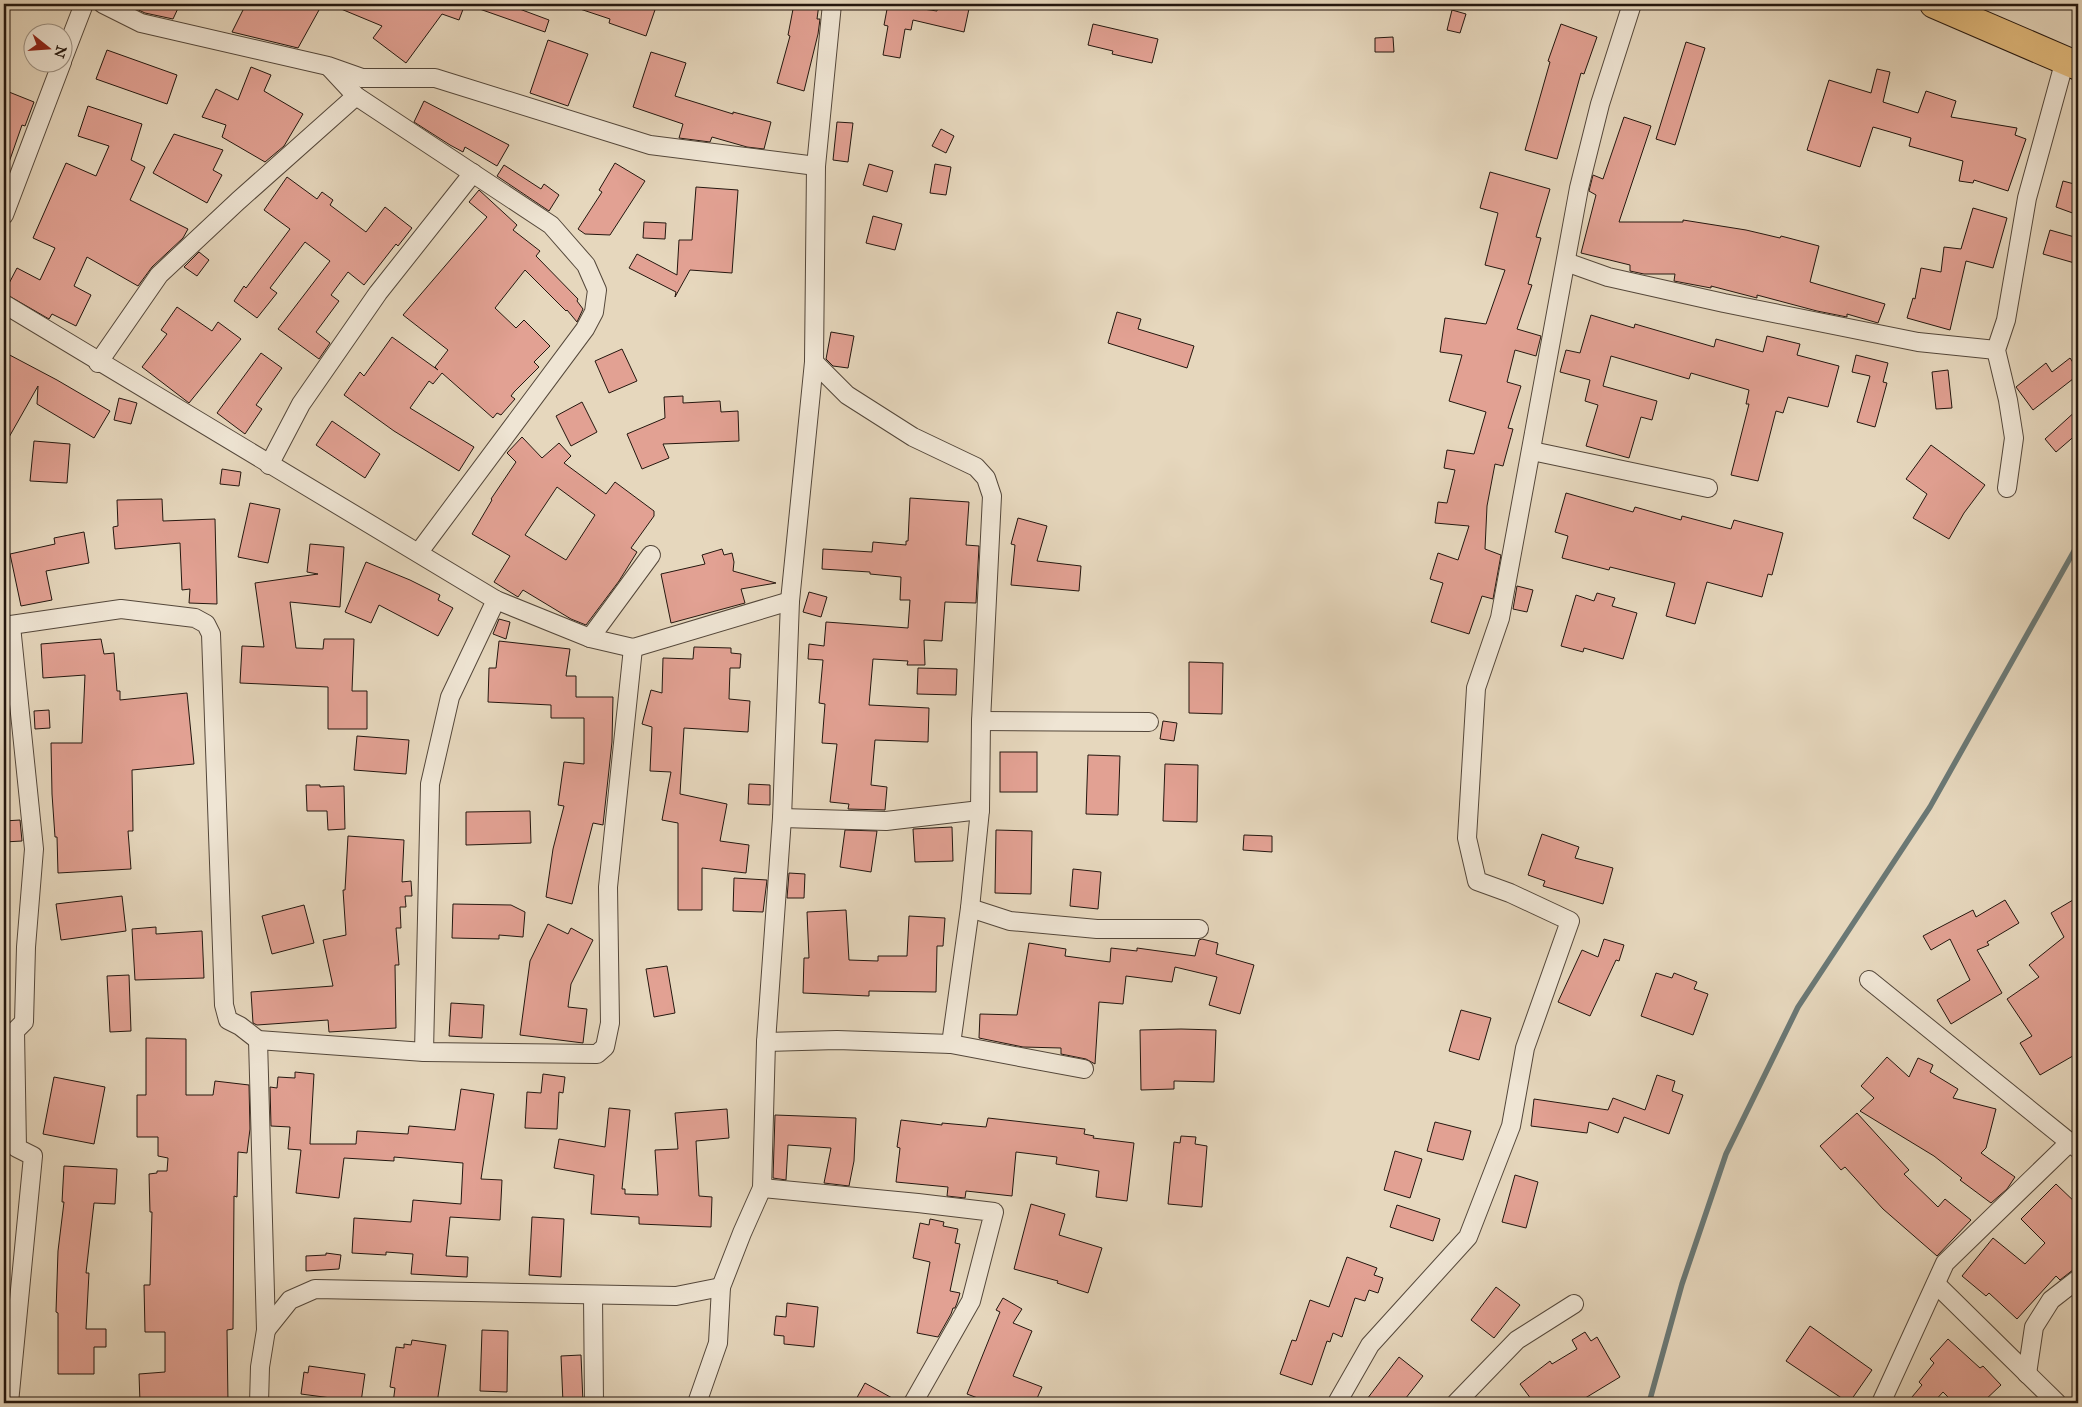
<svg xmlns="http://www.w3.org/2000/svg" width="2082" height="1407" font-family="'IM FELL Great Primer',serif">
<rect width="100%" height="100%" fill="#e6d7bd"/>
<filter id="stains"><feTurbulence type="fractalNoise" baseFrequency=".004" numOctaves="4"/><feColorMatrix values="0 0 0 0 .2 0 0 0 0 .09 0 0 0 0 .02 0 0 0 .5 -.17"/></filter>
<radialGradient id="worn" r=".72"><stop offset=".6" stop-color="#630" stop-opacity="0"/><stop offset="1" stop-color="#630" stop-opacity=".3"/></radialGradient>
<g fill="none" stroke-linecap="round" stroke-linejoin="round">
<path stroke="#6a7875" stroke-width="5.5" d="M1649,1403L1682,1284L1726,1154L1798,1007L1930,807L2078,544"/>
</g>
<g fill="#e2a193" stroke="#24170f" fill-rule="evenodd">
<path d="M126,4H180L173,19L145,13Z"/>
<path d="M246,4H307L319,10L298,48L232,32Z"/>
<path d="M329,4H465L459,20L442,14L406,63L373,38L382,26Z"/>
<path d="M471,4H506L549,20L545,32L471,6Z"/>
<path d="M574,4H657L646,36L609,23L610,19L574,7Z"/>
<path d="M794,4H819L817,19H820L818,34L804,91L777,83L790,36L788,35Z"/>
<path d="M888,4L937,11L938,4H970L964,32L913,20L911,30L905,29L900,58L883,55L888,26L884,25Z"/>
<path d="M1452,10L1466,14L1460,33L1447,30Z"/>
<path d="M1093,24L1158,39L1152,63L1112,54L1113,51L1088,45Z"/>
<path d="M1561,24L1597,37L1584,74L1581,73L1557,159L1525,150L1550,62L1548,61Z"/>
<path d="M1393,37L1394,52H1375V38Z"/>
<path d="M548,40L588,54L568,106L530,93Z"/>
<path d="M1686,42L1705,48L1675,145L1656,139Z"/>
<path d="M107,50L177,75L167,104L96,79Z"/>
<path d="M651,52L686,63L675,96L733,114V112L771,122L764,149L747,147L712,137L710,142L679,138L683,124L633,107Z"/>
<path d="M251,67L271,75L264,91L303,114L284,146L265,162L222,137L226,125L202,117L216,89L238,100Z"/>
<path d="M1877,69L1890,72L1883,102L1918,113L1926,91L1956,101L1951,117L2017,128L2015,135L2026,139L2008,191L1974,180L1973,183L1959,181L1963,161L1909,146L1911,138L1873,127L1860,167L1807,150L1829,80L1871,93Z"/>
<path d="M4,90L34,102L25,126L22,125L6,171H4Z"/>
<path d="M424,101L509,145L497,166L465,147L463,152L450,145L414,122Z"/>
<path d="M88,106L142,124L131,160L145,167L130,200L188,229L183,238L152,267L138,286L87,257L74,286L91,295L76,326L52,314L49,319L4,293L17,268L40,280L55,248L33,238L66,163L96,176L109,146L78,136Z"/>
<path d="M1624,117L1651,126L1619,222H1683V220L1746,230L1780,238L1781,236L1819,246L1810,282L1885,304L1878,323L1847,314V317L1817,311L1757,295V298L1711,286V288L1674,281L1675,274H1644L1630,271V265L1581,253L1596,195L1589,191L1593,175L1603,179Z"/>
<path d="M837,122L853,123L848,162L833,160Z"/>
<path d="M941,129L954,136L946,153L932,146Z"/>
<path d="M174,134L223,150L213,170L222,175L207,203L153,173Z"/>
<path d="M615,163L645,181L610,235L585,234L578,229L602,192L599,190Z"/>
<path d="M869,164L893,171L887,192L863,185Z"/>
<path d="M935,164L951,167L946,195L930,193Z"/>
<path d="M504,165L541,189L544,184L559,195L549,211L497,176Z"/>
<path d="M1490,172L1550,189L1536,237L1541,238L1528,284L1532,285L1517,329L1541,336L1536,356L1515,350L1507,382L1521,386L1508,428L1513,429L1503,466L1495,464L1487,506L1485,549L1501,555L1493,599L1482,596L1469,634L1431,622L1443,583L1430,579L1438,553L1458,560L1469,526L1435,523L1438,502L1447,503L1455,470L1444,468L1447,450L1474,454L1486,412L1449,401L1462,355L1440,352L1445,318L1486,324L1505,270L1485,265L1498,213L1480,208Z"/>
<path d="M287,177L317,199L322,192L333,200L330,205L366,232L385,207L412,228L398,246L396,244L364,285L348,272L331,295L339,301L316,332L330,343L319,359L278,329L330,261L305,242L270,288L277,293L257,318L234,301L244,286L246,288L290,229L264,210Z"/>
<path d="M2063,181L2078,185V215L2056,207Z"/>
<path d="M696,187L738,190L732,273L690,270L675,297L676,292L629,268L637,254L677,275L679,240H692Z"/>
<path d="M479,190L517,225L513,230L540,251L536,256L578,299L577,301L583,309L577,322L567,310L566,311L525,270L495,308L516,328L524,320L550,346L534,362L539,367L514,392L511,396L515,399L501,415L497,413L493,418L442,373L433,384L429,381L410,408L474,447L459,471L394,431L344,395L360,372L364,376L392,337L438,370L435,367L448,350L403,315L487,217L469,202Z"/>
<path d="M1973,208L2007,218L1993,268L1966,261L1950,330L1907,318L1913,298L1915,299L1921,268L1941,272L1944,247L1961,249Z"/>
<path d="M873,216L902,224L895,250L866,243Z"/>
<path d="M644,222L666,223L665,239L643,238Z"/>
<path d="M2050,230L2078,238V264L2043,254Z"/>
<path d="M199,252L209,260L197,276L184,267Z"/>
<path d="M177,307L212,331L218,322L241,339L189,403L142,367L167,334L161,330Z"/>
<path d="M1117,312L1141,319L1138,329L1194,346L1187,368L1108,343Z"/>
<path d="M1591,315L1634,328L1635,324L1714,347L1716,339L1763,352L1767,336L1800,344L1797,355L1839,366L1828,407L1788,397L1783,413L1776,411L1758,481L1731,475L1749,404H1746L1749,390L1691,373L1689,379L1611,356L1603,386L1657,401L1652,420L1641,417L1629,458L1586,446L1598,405L1585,401L1590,380L1560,372L1566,350L1580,353Z"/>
<path d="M831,332L854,336L848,368L833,366L826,359Z"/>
<path d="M622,349L637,381L609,393L595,361Z"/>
<path d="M4,352L57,380L110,411L94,438L37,404L38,386L4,446Z"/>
<path d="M261,353L282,368L256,405L262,409L245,434L217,413Z"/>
<path d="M1856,355L1888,363L1883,382L1887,383L1875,427L1857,422L1870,376L1852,372Z"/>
<path d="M2070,358L2078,370V375L2033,410L2016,387L2046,363L2052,372Z"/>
<path d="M1948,370L1952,408L1936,409L1932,372Z"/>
<path d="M683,396V403L720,401L721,412L738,411L739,441L663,444L669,458L642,469L627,434L665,418L664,397Z"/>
<path d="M119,398L137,403L131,424L114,420Z"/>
<path d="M582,402L597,432L571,446L556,416Z"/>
<path d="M2078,409V433L2056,452L2045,439Z"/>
<path d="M332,421L380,454L365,478L316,445Z"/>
<path d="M522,437L542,458L559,443L571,456L564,463L606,494L615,482L654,511V516L631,548L637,552L619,581L586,625L571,619L523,590L518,597L494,582L510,556L472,534L492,500L491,499L516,462L507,453ZM557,487L595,515L566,560L525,535Z"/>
<path d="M34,441L70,444L67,483L30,481Z"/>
<path d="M1931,445L1985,485L1964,513L1949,539L1913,518L1927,494L1906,479Z"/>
<path d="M222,469L241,472L239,486L220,484Z"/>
<path d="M1566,493L1633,512L1635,507L1681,520L1682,516L1731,529L1734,520L1783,533L1772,575L1768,574L1762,597L1707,582L1695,624L1666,616L1675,583L1610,567L1609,570L1562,558L1568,536L1555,532Z"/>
<path d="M910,498L969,502L966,545L979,546L976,603L945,602L942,641L924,640L925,665H907L908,661L873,659L869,705L929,708L928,742L875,740L871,785L887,787L885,810L848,809L849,804L830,802L837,744L822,743L825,704L819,703L823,660L808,659L809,644L824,646L826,622L908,628L910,600H900L901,577L870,574V572L822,569L823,549L872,552L873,542L906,545V541H908Z"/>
<path d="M162,499L163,521L215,519L217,604L189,603L190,589L182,590L180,543L115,549L113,527L118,526L117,500Z"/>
<path d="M250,503L280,509L268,563L238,557Z"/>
<path d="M1018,518L1047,526L1037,561L1081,566L1079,591L1011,585L1015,545L1011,544Z"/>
<path d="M84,532L89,563L46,571L52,600L21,606L10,554L55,544L54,538Z"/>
<path d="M310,544L344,547L340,607L290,602L296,648L323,649L324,639H354L352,691H367V729H328V687L240,683L242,646L264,647L255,583L318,574L307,572Z"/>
<path d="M722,549L724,555L732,553L734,562L733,571L776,583L741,589L745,603L671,623L661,574L705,564L702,555Z"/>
<path d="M366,562L410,580L440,595L438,600L453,608L438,636L379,605L371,623L345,612Z"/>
<path d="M1517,586L1533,590L1527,612L1513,609Z"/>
<path d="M809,592L827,597L821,617L803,612Z"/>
<path d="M1597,593L1615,598L1612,606L1637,613L1623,659L1584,648L1583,652L1561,646L1576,595L1594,601Z"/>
<path d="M499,619L510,622L506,639L493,634Z"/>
<path d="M101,639L104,654L114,653L117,691H120V700L187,693L194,764L132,770L133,831H128L131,869L58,873L57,837H55L52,794L51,743H82L85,675L43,678L41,644Z"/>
<path d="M499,641L570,649L566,676H576V697H613L612,742L603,825L593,823L572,904L546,897L553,849L564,806L558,805L564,762L584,764V718H551V705L488,702L489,668H496Z"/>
<path d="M694,647L731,648V653L741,654L740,668H730L729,699L750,701L748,732L684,728L680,794L727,804L720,841L749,845L746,873L702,868V910H678V823L662,820L671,772L650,771L652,727L642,724L651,690L662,693L663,658L693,659Z"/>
<path d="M1189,662L1223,663L1222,714L1189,713Z"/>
<path d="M918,668L957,669L956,695L917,694Z"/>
<path d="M49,710L50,728L35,729L34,711Z"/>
<path d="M1163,721L1177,723L1174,741L1160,739Z"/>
<path d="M357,736L409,740L406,774L354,770Z"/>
<rect x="1000" y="752" width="37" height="40"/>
<path d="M1088,755L1120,756L1118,815L1086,814Z"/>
<path d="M1165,764L1198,765L1197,822L1163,821Z"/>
<path d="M749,784L770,785V805L748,804Z"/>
<path d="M306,785H320V787L344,786L345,829L328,830L327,811H307Z"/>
<path d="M530,811L531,843L466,845V812Z"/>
<path d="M20,820L22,841L4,842V821Z"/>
<path d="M952,827L953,861L915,862L913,829Z"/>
<path d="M845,830L877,831L871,872L840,867Z"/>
<path d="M996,830L1032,831L1031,894L995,893Z"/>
<path d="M1542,834L1579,847L1575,858L1613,868L1603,904L1543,886L1545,881L1528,875Z"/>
<path d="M1244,835L1272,836V852L1243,850Z"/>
<path d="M348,836L404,840L402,882L411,881L412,896H405L406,907H400L401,928H396L399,965H395L396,1028L329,1032L328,1020L257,1025L253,1023L251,992L333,986L323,940L346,935L343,890H345Z"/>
<path d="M1073,869L1101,872L1098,909L1070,906Z"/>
<path d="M789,873L805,874L804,898H787Z"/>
<path d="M734,878L767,880L763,912L733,911Z"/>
<path d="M122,896L126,931L61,940L56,904Z"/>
<path d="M2078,897V1053L2040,1075L2020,1043L2032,1036L2007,999L2039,977L2029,965L2064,937L2051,913Z"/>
<path d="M2005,900L2019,923L1987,942L1989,945L1977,950L2002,993L1951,1024L1937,1000L1970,980L1950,939L1931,950L1923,936L1973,910L1976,917Z"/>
<path d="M453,904L511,905L525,912L523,937L499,935V939L452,938Z"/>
<path d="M304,905L314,943L272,954L262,916Z"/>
<path d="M846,910L849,960L878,961V956H907L909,916L945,918L943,946H937L936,992L869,991V996L803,993L804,958H809L807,912Z"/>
<path d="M548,924L568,934L571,928L593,940L571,984L568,1007L587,1009L583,1043L520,1035L530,961Z"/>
<path d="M156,927V934L202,931L204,978L135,980L132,929Z"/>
<path d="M1202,939L1218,943L1216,954L1254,965L1240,1014L1209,1005L1217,977L1175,967L1172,982L1126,976L1123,1004L1099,1002L1095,1064L1086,1059L1061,1054V1048L1023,1047L979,1038L980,1014L1017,1015L1029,943L1066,949L1065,956L1110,962L1111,948L1137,951V948L1195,956L1199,940Z"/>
<path d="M1604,939L1624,945L1619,961L1616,960L1590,1016L1558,1002L1582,950L1598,957Z"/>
<path d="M667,966L675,1013L654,1017L646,969Z"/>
<path d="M1656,973L1672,978L1674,973L1697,982L1694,989L1708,994L1693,1035L1641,1016Z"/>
<path d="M129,975L131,1031L110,1032L107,976Z"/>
<path d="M451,1003L484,1005L482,1038L449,1036Z"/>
<path d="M1461,1010L1491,1018L1479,1060L1449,1051Z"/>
<path d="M1181,1029L1216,1030L1214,1082L1174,1081V1089L1141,1090L1140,1030Z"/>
<path d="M146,1038L186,1039V1095H213L215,1081L249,1085L250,1129L247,1153L238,1152L237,1197L234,1196L233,1329L227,1330L228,1403H140L139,1374L165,1372V1332H145L144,1285H150L152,1212H150L149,1174L157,1173V1171H167L168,1158L158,1156V1137H137V1095H146Z"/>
<path d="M1887,1057L1909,1077L1918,1058L1933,1065L1930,1072L1958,1089L1953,1098L1996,1109L1986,1148L1981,1153L2015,1177L2007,1189L1991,1203L1960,1180L1962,1178L1934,1156L1860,1111L1874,1098L1861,1086Z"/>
<path d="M295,1072L314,1074L310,1144H356L357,1131L408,1134L409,1126L455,1130L461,1089L494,1094L481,1179L502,1180L500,1220L450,1217L446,1256L468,1257L467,1277L411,1274L413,1254L386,1252V1255L352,1253L354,1218L411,1222L413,1200L461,1204L463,1163L394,1157V1161L344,1158L339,1198L296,1193L301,1150L288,1149L290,1127L271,1126L270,1087L277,1088L278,1077L295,1078Z"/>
<path d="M543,1074L565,1077L563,1093L559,1092L557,1129L525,1128L527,1092L541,1093Z"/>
<path d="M1657,1075L1675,1081L1672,1091L1683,1095L1669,1134L1624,1117L1618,1133L1589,1122L1587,1133L1531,1126L1534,1099L1608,1110L1613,1098L1645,1110Z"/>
<path d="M54,1077L105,1087L94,1144L43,1134Z"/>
<path d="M609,1108L630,1110L622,1189H625V1194L658,1195L655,1150L678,1149L675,1113L727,1109L729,1138L696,1141L699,1196L712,1197L711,1227L639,1224V1217L591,1214L594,1175L554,1168L559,1139L605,1147Z"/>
<path d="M1857,1113L1909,1170L1904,1174L1938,1207L1945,1199L1971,1220L1937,1256L1883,1209L1845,1167L1841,1170L1820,1146Z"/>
<path d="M775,1115L856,1118L854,1161L849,1186L824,1183L831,1148L788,1145L786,1180L773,1178Z"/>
<path d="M988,1118L1085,1129L1084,1134L1094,1136L1093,1138L1134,1143L1127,1201L1096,1197L1099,1171L1056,1164L1057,1157L1016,1152L1012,1196L966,1191L965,1198L947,1196L948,1187L896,1182L900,1148L897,1147L901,1120L942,1125V1123L986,1127Z"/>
<path d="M1435,1122L1471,1131L1463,1160L1427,1151Z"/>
<path d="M1181,1136L1196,1137L1195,1144L1207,1146L1202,1207L1168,1204L1174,1142L1180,1143Z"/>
<path d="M1395,1151L1422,1159L1410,1198L1384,1190Z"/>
<path d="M64,1166L117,1169L115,1204L94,1203L86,1273H89L86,1329H106V1347H94V1374H58V1313L56,1312L58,1251L64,1202H62Z"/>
<path d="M1515,1175L1538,1182L1526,1228L1502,1222Z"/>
<path d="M2056,1184L2078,1205V1266L2060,1280L2056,1276L2017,1319L1989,1293L1986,1296L1962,1276L1993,1238L2025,1264L2045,1243L2021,1219Z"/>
<path d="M1031,1204L1065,1214L1059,1235L1102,1248L1088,1293L1057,1283L1058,1281L1014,1269Z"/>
<path d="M1397,1205L1440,1219L1433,1241L1390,1227Z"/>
<path d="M532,1217L564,1219L561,1277L529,1275Z"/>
<path d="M930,1219L944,1222L943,1226L958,1229L955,1243L960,1244L950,1291L960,1293L957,1303L955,1308H953L951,1314L938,1337L917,1333L930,1262L913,1258L920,1223L929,1225Z"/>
<path d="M326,1253L341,1255L339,1269L306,1271V1256L326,1255Z"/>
<path d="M1347,1257L1377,1268L1374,1275L1383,1278L1378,1293L1369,1290L1365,1301L1355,1298L1342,1337L1333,1333L1330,1342L1327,1341L1312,1385L1280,1374L1292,1340L1296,1341L1310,1300L1329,1307Z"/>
<path d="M1496,1287L1520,1305L1494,1338L1471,1320Z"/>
<path d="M1003,1298L1022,1309L1013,1323L1032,1331L1013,1376L1042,1387L1035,1403H991L967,1394L1000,1312L996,1310Z"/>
<path d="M787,1303L818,1307L814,1347L784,1344V1336L774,1335L776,1316L786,1317Z"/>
<path d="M1810,1326L1872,1370L1849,1403L1786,1361Z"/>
<path d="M482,1330L508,1331L507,1392L480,1391Z"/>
<path d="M1585,1332L1591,1341L1597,1337L1620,1377L1577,1403H1534L1520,1384L1550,1361L1552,1364L1577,1349L1572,1340Z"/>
<path d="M1948,1339L1980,1368L1983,1366L2001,1385L1982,1403H1954L1943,1392L1933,1403H1907L1922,1385L1919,1382L1934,1363L1930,1359Z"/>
<path d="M412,1340L446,1345L437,1403H393L395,1388L390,1387L396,1347L404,1348V1344L411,1345Z"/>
<path d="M581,1355L583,1403H563L561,1356Z"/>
<path d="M1399,1357L1423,1376L1402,1403H1364Z"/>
<path d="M309,1366L365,1374L361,1402L301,1394L304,1372L308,1373Z"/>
<path d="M865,1383L901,1403H854Z"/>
</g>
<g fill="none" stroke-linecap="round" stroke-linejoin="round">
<g stroke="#54473a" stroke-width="20">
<g id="minor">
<path d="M103,4L141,23L328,66L362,78H435L650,145L816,166"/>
<path d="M62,61L84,4"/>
<path d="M330,68L356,96L551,225L586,265L597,290L594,312L585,329L419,552"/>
<path d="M4,215L62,62"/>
<path d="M1566,262L1608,277L1724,303L1918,342L1996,350"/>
<path d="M4,304L496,600L590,638L633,648L790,601"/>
<path d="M814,362L847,395L913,437L976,467L986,478L992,496L981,721L980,810L970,908L951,1044"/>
<path d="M98,363L159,275L238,201L356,96"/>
<path d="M1532,451L1708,488"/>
<path d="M269,465L301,404L378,293L473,173"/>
<path d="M2007,488L2014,438L2008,400L1996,350L2006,320L2027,198L2065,60"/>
<path d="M4,626L121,609L195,618L206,624L211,634L224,1005L228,1020L240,1026L258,1040L424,1052L597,1054L605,1047L610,1023L608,887L633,648"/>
<path d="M590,638L651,555"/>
<path d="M981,721L1149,722"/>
<path d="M782,818L886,821L980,810"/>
<path d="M970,908L1010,921L1097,929H1199"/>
<path d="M1869,980L2078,1149"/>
<path d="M258,1040L266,1330L260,1367L259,1403"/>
<path d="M766,1042L837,1040L951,1044L1084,1069"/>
<path d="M424,1052L430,784L450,697L496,600"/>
<path d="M762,1188L918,1203L994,1212L971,1301L913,1403"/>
<path d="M1936,1284L2057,1403"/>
<path d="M593,1295L594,1403"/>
<path d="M266,1330L290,1300L315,1289L676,1296L721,1287"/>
<path d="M2027,1374L2034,1327L2051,1300L2078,1279"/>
<path d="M9,1403L33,1156L17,1148L15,1031L24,1022L26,947L34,849L11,626"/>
<path d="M697,1403L718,1343L721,1287L742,1233L762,1188L766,1042L782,818L790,601L814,362L816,166L832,4"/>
<path d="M1339,1403L1338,1401L1370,1345L1468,1237L1511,1126L1525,1048L1570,921L1510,893L1477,881L1467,838L1476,688L1500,618L1579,188L1600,104L1632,4"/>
<path d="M1456,1403L1517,1340L1574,1304"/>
<path d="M1881,1403L1945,1263L2070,1142"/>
</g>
</g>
<g stroke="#24170f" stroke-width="30">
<path id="primary" d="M1934,4L2078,66"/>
</g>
<use href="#minor" stroke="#efe5d4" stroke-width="18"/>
<use href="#primary" stroke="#e3bc7e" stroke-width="28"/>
</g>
<rect width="2082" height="1407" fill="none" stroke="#e6d7bd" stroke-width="20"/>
<rect x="5" y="5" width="2072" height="1397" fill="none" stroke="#24170f" stroke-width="2.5"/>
<rect x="10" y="10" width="2062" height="1387" fill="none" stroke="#24170f"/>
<g transform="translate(48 48) rotate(107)"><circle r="24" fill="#efe5d4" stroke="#9e9385"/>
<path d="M0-4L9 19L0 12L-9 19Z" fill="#8f2418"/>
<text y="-8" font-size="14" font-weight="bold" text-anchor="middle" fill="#24170f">N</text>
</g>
<rect width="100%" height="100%" filter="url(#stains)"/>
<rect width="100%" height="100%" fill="url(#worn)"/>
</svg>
